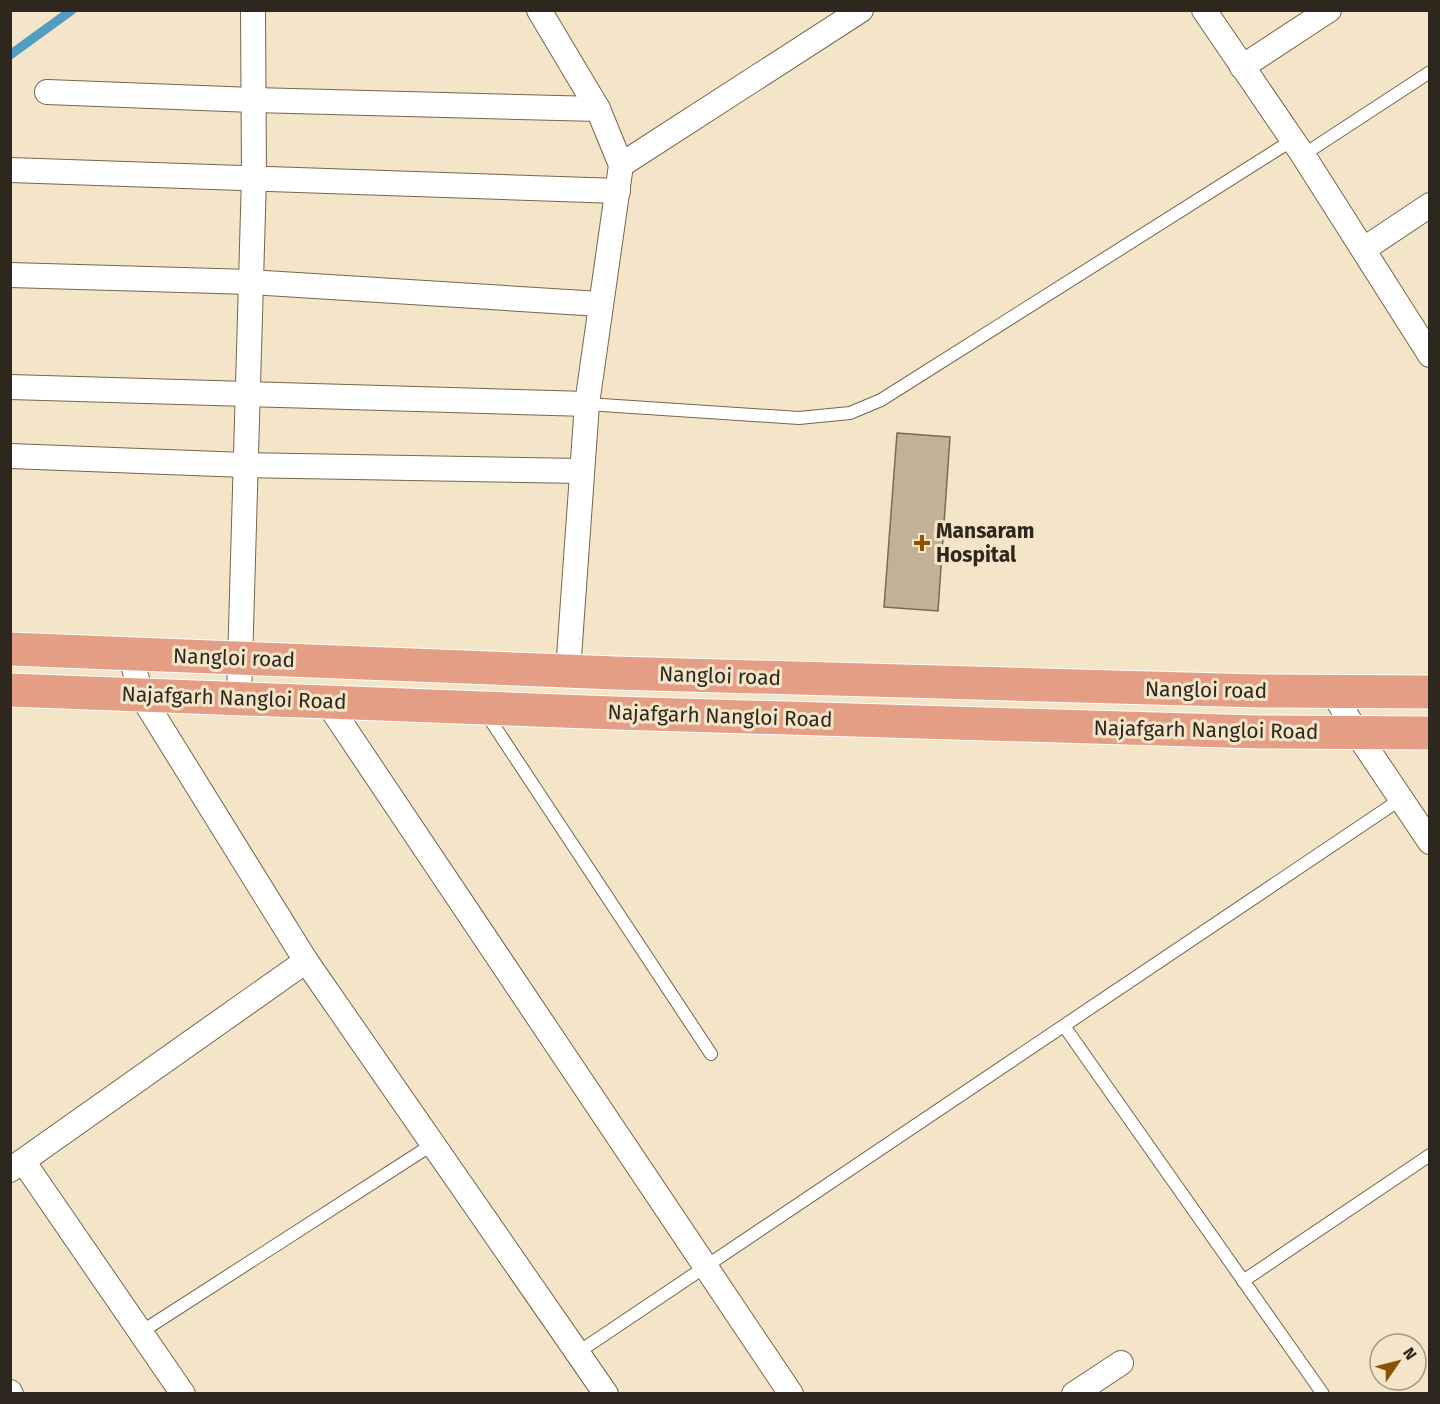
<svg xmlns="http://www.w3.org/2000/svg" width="1440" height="1404" font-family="'Fira Sans',sans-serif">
<rect width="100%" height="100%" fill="#f4e4c8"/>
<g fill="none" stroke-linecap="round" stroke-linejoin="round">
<path stroke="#519dc4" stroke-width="9" d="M10,55L72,10"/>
</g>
<path fill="#c1b297" stroke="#796b52" stroke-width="1.5" d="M897,433L950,437L938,611L884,607Z"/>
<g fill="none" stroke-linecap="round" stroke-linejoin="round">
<g stroke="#74664d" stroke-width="14">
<g id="service">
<path d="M1303,155L1430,72"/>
<path d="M587,404L799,418L850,413L881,400L1291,141"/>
<path d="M485,712L711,1054"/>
<path d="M1064,1026L1323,1394"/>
<path d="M1243,1281L1430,1155"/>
<path d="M141,1332L433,1144"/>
<path d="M577,1353L1401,799"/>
</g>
</g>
<g stroke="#74664d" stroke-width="26">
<g id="minor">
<path d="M539,10L598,109L621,165L587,404L568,671"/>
<path d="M1204,10L1303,155L1430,355"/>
<path d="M1242,67L1329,10"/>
<path d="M47,92L253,100L598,109"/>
<path d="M621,165L861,10"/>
<path d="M10,170L618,191"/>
<path d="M1364,249L1430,205"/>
<path d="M10,275L251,282L600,304"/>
<path d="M10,387L587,404"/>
<path d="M10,456L245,465L582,471"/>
<path d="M130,653L141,695L306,961L606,1394"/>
<path d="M1333,692L1356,732L1430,842"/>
<path d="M239,698L254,177L253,10"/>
<path d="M327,702L791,1394"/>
<path d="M23,1161L183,1394"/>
<path d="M10,1170L306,961"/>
<path d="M10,1392L11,1394"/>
<path d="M1074,1394L1121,1363"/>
</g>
</g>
<g stroke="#fff" stroke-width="35">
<g id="primary">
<path d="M10,649L615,673L1259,691L1430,692"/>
<path d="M10,690L614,713L1258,732L1430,733"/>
</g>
</g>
<use href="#service" stroke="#fff" stroke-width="12"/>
<use href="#minor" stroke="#fff" stroke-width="24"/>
<use href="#primary" stroke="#e59e86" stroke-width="33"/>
</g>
<path fill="#8b5308" stroke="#f4e4c8" stroke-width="2" d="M919 534h6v6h6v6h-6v6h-6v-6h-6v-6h6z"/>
<g text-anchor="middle" stroke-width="6" stroke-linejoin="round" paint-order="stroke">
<g font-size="21" font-weight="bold" fill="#2d271d" stroke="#f4e4c8" text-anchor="start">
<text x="936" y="538">Mansaram<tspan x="936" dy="24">Hospital</tspan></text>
</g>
<g font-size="21" fill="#2d271d" stroke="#f4e4c8">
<text transform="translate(234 658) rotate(2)" y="7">Nangloi road</text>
<text transform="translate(720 676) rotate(2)" y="7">Nangloi road</text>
<text transform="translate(1206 690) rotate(1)" y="7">Nangloi road</text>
<text transform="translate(234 698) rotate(2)" y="7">Najafgarh Nangloi Road</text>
<text transform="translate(720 716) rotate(2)" y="7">Najafgarh Nangloi Road</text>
<text transform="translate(1206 730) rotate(1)" y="7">Najafgarh Nangloi Road</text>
</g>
</g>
<rect width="1440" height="1404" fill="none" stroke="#2d271d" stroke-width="24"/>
<g transform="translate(1398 1362) rotate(55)"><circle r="28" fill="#f4e4c8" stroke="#a49884" stroke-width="1.5"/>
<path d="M0-4.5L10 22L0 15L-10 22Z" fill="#8b5308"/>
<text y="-9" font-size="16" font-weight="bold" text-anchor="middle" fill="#2d271d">N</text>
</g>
</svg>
